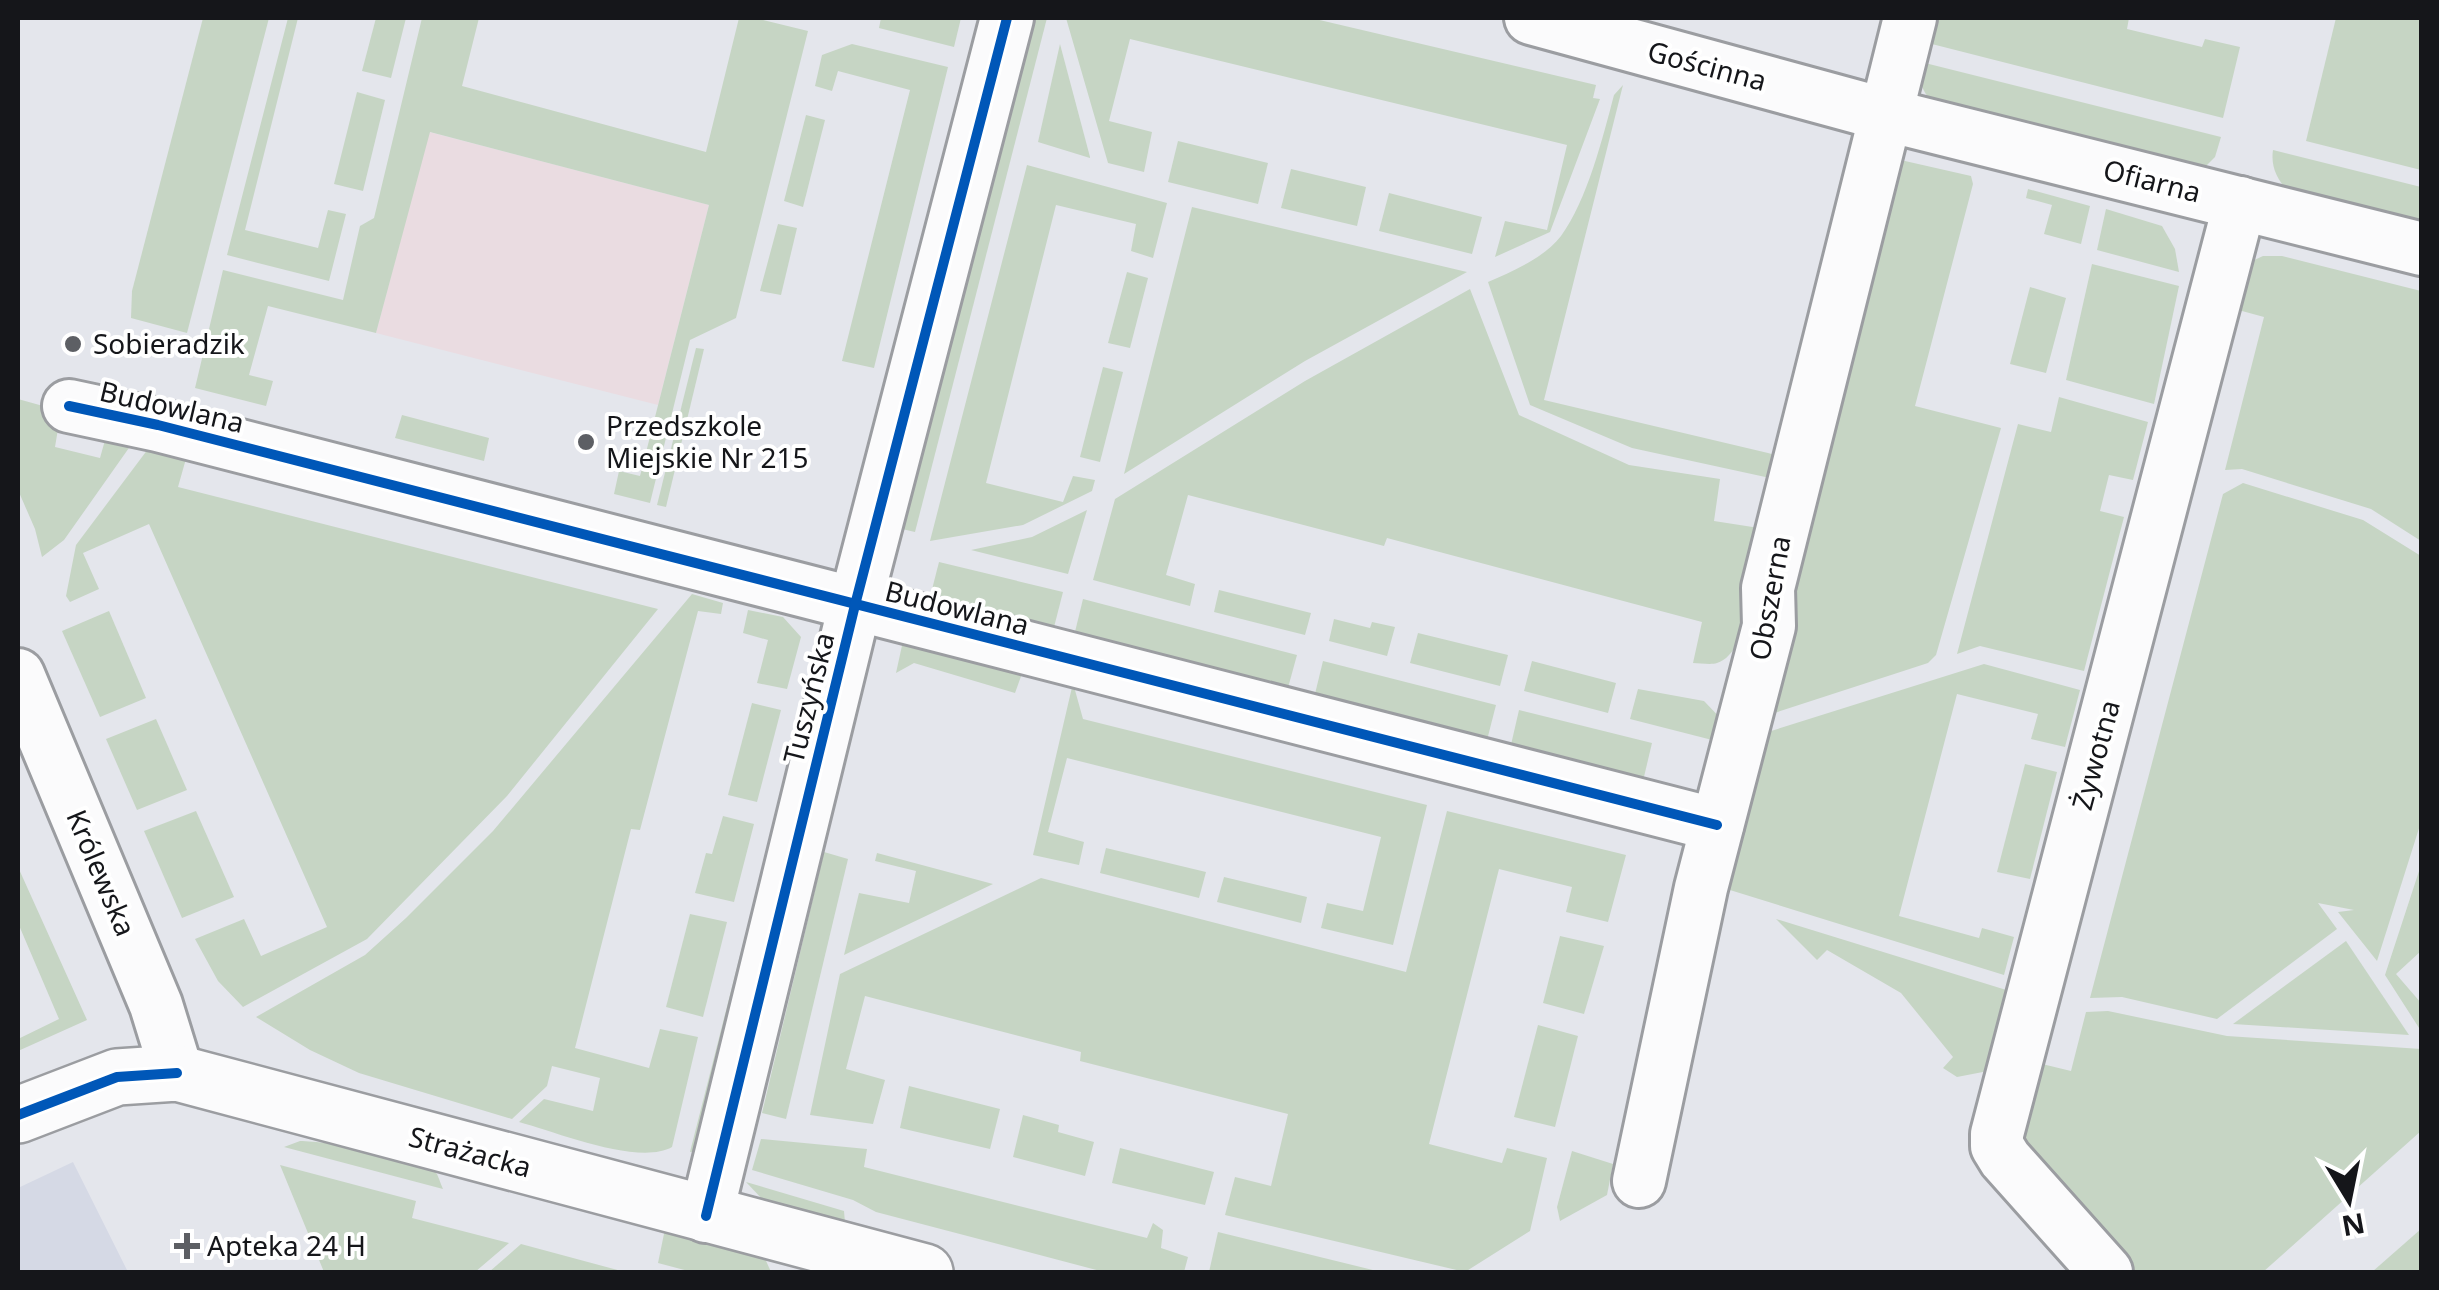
<svg xmlns="http://www.w3.org/2000/svg" width="2439" height="1290" font-family="'Noto Sans',sans-serif">
<rect width="100%" height="100%" fill="#e4e6ec"/>
<path fill="#d5d9e5" d="M73,1162L128,1272H18V1188Z"/>
<path fill="#eadce1" d="M429,132L709,205L658,405L376,333Z"/>
<g fill="#c6d5c4">
<path d="M203,18H269L187,333L131,318L132,291Z"/>
<path d="M288,18H298L245,230L318,248L328,210L346,214L329,281L227,255Z"/>
<path d="M376,18H406L391,78L362,71Z"/>
<path d="M422,18H479L462,86L706,152L739,18H755L808,31L736,318L690,340L650,503L614,494L619,471L640,476L709,205L430,132L376,333L268,306L249,375L273,381L266,406L195,388L223,270L343,300L360,226L374,218Z"/>
<path d="M881,18H961L954,47L879,28Z"/>
<path d="M1031,18H1047L915,532L902,529Z"/>
<path d="M1066,18H1311L1596,85L1593,98L1600,99L1550,232L1495,257L1505,221L1547,230L1567,145L1130,39L1109,121L1152,132L1144,172L1108,163Z"/>
<path d="M1930,18H2129L2127,29L2202,47L2205,39L2240,47L2223,118L1924,42Z"/>
<path d="M2336,18H2421V170L2306,141Z"/>
<path d="M852,44L948,67L874,368L842,361L910,90L838,71L832,91L815,86L822,55Z"/>
<path d="M1060,44L1090,157V158L1038,142Z"/>
<path d="M1917,61L2221,137L2215,157L2204,168L1937,106C1921,93 1919,80 1917,61Z"/>
<path d="M1623,85L1544,400L1768,453L1775,455L1770,478L1632,448L1530,405L1488,282C1513,271 1544,258 1561,236C1587,201 1603,137 1614,95Z"/>
<path d="M357,92L385,100L363,191L334,184Z"/>
<path d="M806,115L825,120L803,207L784,201Z"/>
<path d="M1178,141L1268,163L1258,204L1168,182Z"/>
<path d="M2273,150L2421,187V230C2397,224 2312,208 2296,197C2280,186 2270,169 2273,150Z"/>
<path d="M1883,156L1971,176L1973,184L1915,406L2001,428L1936,655L1928,663L1759,718Z"/>
<path d="M1027,165L1167,203L1153,258L1131,251L1136,224L1056,205L986,483L1063,502L1073,476L1095,480L1092,491L1023,525L930,541Z"/>
<path d="M1291,169L1366,187L1357,226L1281,208Z"/>
<path d="M2028,189L2090,206L2081,244L2044,234L2052,205L2026,198Z"/>
<path d="M1389,193L1482,217L1472,254L1379,231Z"/>
<path d="M1192,207L1467,272L1305,361L1124,474Z"/>
<path d="M2106,209L2162,226L2175,249L2179,272L2097,250Z"/>
<path d="M778,224L797,228L781,295L760,291Z"/>
<path d="M2263,256H2282L2421,291V541L2371,509L2242,469L2225,470L2264,317L2231,308L2248,263Z"/>
<path d="M2092,264L2179,286L2154,404L2066,380Z"/>
<path d="M1127,272L1148,278L1130,348L1108,343Z"/>
<path d="M2030,287L2066,298L2046,373L2010,364Z"/>
<path d="M1470,289L1519,415L1629,465L1720,479L1714,521L1759,528C1754,560 1753,652 1717,663C1711,665 1700,663 1693,663L1702,622L1387,538L1384,546L1188,495L1166,575L1195,584L1190,606L1093,580L1115,499L1305,381Z"/>
<path d="M696,348L704,349L666,507L657,505Z"/>
<path d="M1103,367L1123,372L1100,462L1080,457Z"/>
<path d="M2059,397L2148,422L2133,480L2109,475L2100,511L2124,517L2084,671L1980,646L1957,654L2018,424L2051,432Z"/>
<path d="M18,399L61,411L55,447L100,458L107,433L143,428L64,540L42,557L35,529L18,490Z"/>
<path d="M402,415L489,438L484,461L395,438Z"/>
<path d="M160,433L191,441L178,487L658,609L507,796L367,939L243,1007L218,981L195,939L244,919L261,956L327,927L149,524L83,553L99,589L70,602L66,596L76,545Z"/>
<path d="M2243,483L2363,520L2421,556V822L2377,961L2338,912L2354,910L2318,903L2337,929L2217,1019L2122,997L2090,998L2223,494Z"/>
<path d="M1087,510L1068,574L971,550L1032,537Z"/>
<path d="M939,562L1063,592L1052,635L928,605Z"/>
<path d="M1219,590L1311,613L1305,635L1214,612Z"/>
<path d="M692,594L723,603L721,614L698,611L640,830L631,829L575,1048L649,1068L660,1029L698,1037L672,1147C639,1166 556,1132 519,1122L544,1099L593,1111L600,1078L552,1066L547,1086L512,1119L359,1073L310,1050L256,1017L365,955L406,918L493,831Z"/>
<path d="M1083,599L1297,655L1286,695L1073,640Z"/>
<path d="M748,610L783,617L801,637L787,689L757,683L768,640L743,633Z"/>
<path d="M109,611L146,698L100,717L62,631Z"/>
<path d="M1334,619L1370,628L1372,622L1395,627L1387,656L1329,641Z"/>
<path d="M1418,633L1508,655L1500,686L1410,663Z"/>
<path d="M820,641L700,1151L690,1152Z"/>
<path d="M903,641L1024,668L1015,693L914,663L896,673Z"/>
<path d="M1323,661L1496,705L1486,744L1313,702Z"/>
<path d="M1532,661L1616,683L1608,713L1524,691Z"/>
<path d="M1984,664L2080,690L2065,747L2031,739L2038,714L1957,694L1899,916L1979,938L1982,928L2014,937L2004,975L1717,886L1755,736Z"/>
<path d="M1073,683L1083,719L1427,805L1393,945L1321,928L1327,903L1363,911L1381,837L1067,758L1048,832L1084,842L1079,865L1033,855Z"/>
<path d="M1638,689L1704,701L1725,723L1720,742L1630,719Z"/>
<path d="M752,703L781,710L757,802L728,795Z"/>
<path d="M1519,710L1652,743L1643,781L1510,749Z"/>
<path d="M156,719L187,790L137,810L106,739Z"/>
<path d="M2025,764L2057,772L2030,879L1997,872Z"/>
<path d="M196,811L234,897L182,918L144,831Z"/>
<path d="M1447,811L1626,855L1608,922L1566,912L1572,887L1499,869L1429,1144L1502,1163L1507,1148L1547,1158L1530,1231L1465,1272L1225,1215L1235,1177L1271,1186L1288,1114L1080,1061L1081,1052L865,996L846,1069L885,1080L873,1124L810,1115L840,974L1041,878L1406,972Z"/>
<path d="M723,816L754,824L734,902L695,893L706,853L712,854Z"/>
<path d="M1106,848L1206,872L1199,898L1100,873Z"/>
<path d="M824,852L848,859L786,1119L762,1113Z"/>
<path d="M877,853L993,884L844,955L859,893L909,903L916,871L875,861Z"/>
<path d="M2421,865V951L2396,974L2421,1003V1031L2385,975Z"/>
<path d="M18,867L87,1020L18,1051V1039L59,1019L18,923Z"/>
<path d="M1224,877L1307,897L1301,923L1217,902Z"/>
<path d="M690,914L727,922L703,1017L666,1007Z"/>
<path d="M1776,919L2016,993L1988,1071L1957,1077L1943,1068L1953,1057L1901,993L1827,950L1817,960Z"/>
<path d="M1560,936L1604,946L1584,1014L1543,1003Z"/>
<path d="M2346,941L2409,1035L2233,1024Z"/>
<path d="M2108,1011L2227,1036L2421,1049V1131L2263,1272H2120L2022,1138L2038,1063L2071,1071L2086,1012Z"/>
<path d="M1538,1025L1578,1036L1555,1127L1514,1117Z"/>
<path d="M909,1086L1000,1109L990,1149L900,1128Z"/>
<path d="M1023,1115L1059,1125L1058,1132L1094,1142L1085,1176L1013,1157Z"/>
<path d="M761,1139L867,1149L864,1167L1147,1238L1153,1223L1163,1230L1161,1248L1188,1257L1184,1272H1104L876,1212L853,1200L752,1170Z"/>
<path d="M300,1141C325,1141 422,1156 437,1174C438,1176 442,1187 443,1189L284,1147Z"/>
<path d="M1120,1148L1214,1172L1205,1205L1112,1183Z"/>
<path d="M1572,1151L1613,1164L1607,1195L1560,1221L1557,1207Z"/>
<path d="M280,1165L416,1201L412,1218L509,1243L475,1272H324Z"/>
<path d="M746,1182L844,1211L845,1223L764,1201Z"/>
<path d="M665,1229L763,1254L771,1272H692L658,1263Z"/>
<path d="M2421,1229V1272H2372Z"/>
<path d="M1218,1232L1381,1272H1209Z"/>
<path d="M521,1244L625,1272H489Z"/>
</g>
<g fill="none" stroke-linecap="round" stroke-linejoin="round">
<g stroke="#9b9da1" stroke-width="58">
<g id="minor">
<path d="M1531,18L1883,114L2422,249"/>
<path d="M69,406L158,425L1717,825"/>
<path d="M18,675L156,1005L177,1073"/>
<path d="M1639,1181L1701,888L1769,626L1768,588L1910,18"/>
<path d="M706,1216L855,605L1007,18"/>
<path d="M2106,1272L2005,1159L1997,1146V1134L2240,203"/>
</g>
</g>
<g stroke="#9b9da1" stroke-width="60">
<path id="tertiary" d="M18,1115L117,1077L177,1073L925,1272"/>
</g>
<use href="#minor" stroke="#fbfbfc" stroke-width="52"/>
<use href="#tertiary" stroke="#fbfbfc" stroke-width="55"/>
<g stroke="#fff" stroke-width="16">
<g id="cycleway">
<path d="M69,406L158,425L1717,825"/>
<path d="M18,1115L117,1077L177,1073"/>
<path d="M706,1216L855,605L1007,18"/>
</g>
</g>
<use href="#cycleway" stroke="#0057b8" stroke-width="10"/>
</g>
<g fill="#5d5f64" stroke="#fff" stroke-width="4">
<circle cx="73" cy="344" r="10"/>
<circle cx="586" cy="442" r="10"/>
<path d="M182 1231h10v10h10v10h-10v10h-10v-10h-10v-10h10z"/>
</g>
<g text-anchor="middle" stroke-width="8" stroke-linejoin="round" paint-order="stroke">
<g font-size="28" fill="#15161a" stroke="#fff">
<text transform="translate(1707 66) rotate(15)" y="10">Gościnna</text>
<text transform="translate(2152 181) rotate(14)" y="10">Ofiarna</text>
<text transform="translate(172 407) rotate(13)" y="10">Budowlana</text>
<text transform="translate(1770 598) rotate(-80)" y="10">Obszerna</text>
<text transform="translate(957 608) rotate(14)" y="10">Budowlana</text>
<text transform="translate(809 698) rotate(-76)" y="10">Tuszyńska</text>
<text transform="translate(2096 755) rotate(-75)" y="10">Żywotna</text>
<text transform="translate(101 873) rotate(67)" y="10">Królewska</text>
<text transform="translate(470 1152) rotate(15)" y="10">Strażacka</text>
</g>
<g font-size="28" fill="#15161a" stroke="#fff" text-anchor="start">
<text x="93" y="354">Sobieradzik</text>
<text x="606" y="436">Przedszkole<tspan x="606" dy="32">Miejskie Nr 215</tspan></text>
<text x="207" y="1256">Apteka 24 H</text>
</g>
</g>
<rect width="2439" height="1290" fill="none" stroke="#15161a" stroke-width="40"/>
<g transform="translate(2349 1200) rotate(170)" stroke="#ffffff" stroke-width="8" paint-order="stroke">
<path d="M0-8L18 38L0 25L-18 38Z" fill="#15161a"/>
<text y="-15" font-size="28" font-weight="bold" text-anchor="middle" fill="#15161a">N</text>
</g>
</svg>
